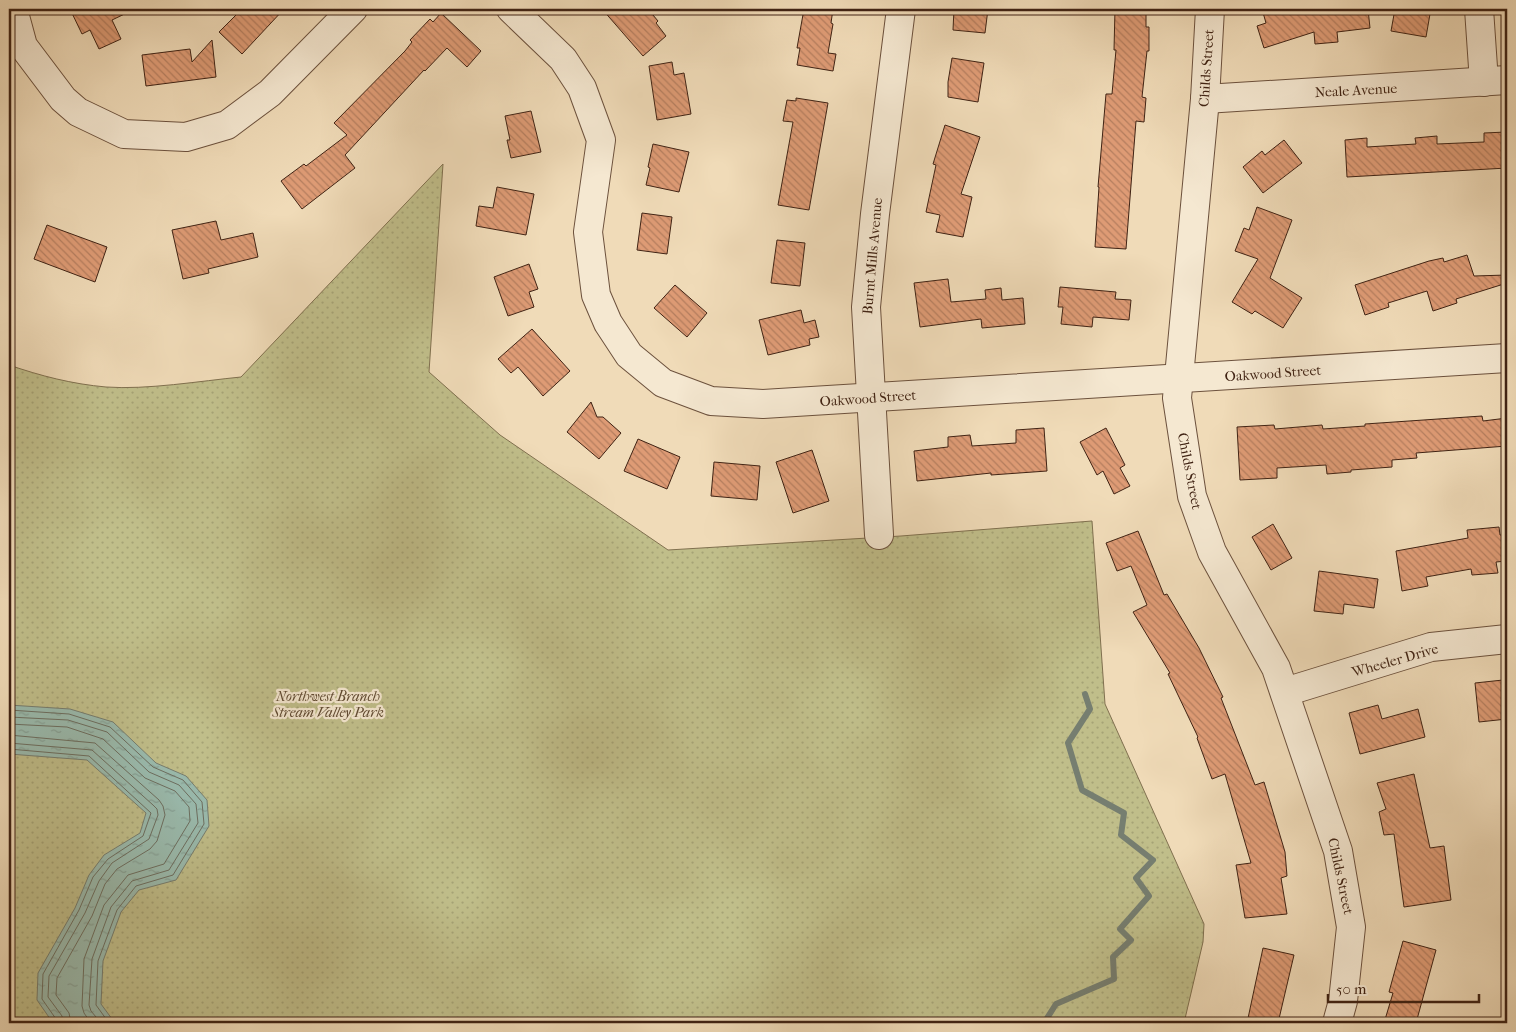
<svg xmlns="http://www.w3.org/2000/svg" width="1516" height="1032" font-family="'IM FELL French Canon',serif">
<defs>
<pattern id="park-dots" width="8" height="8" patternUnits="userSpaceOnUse" patternTransform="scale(1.25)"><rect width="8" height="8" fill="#c0be8a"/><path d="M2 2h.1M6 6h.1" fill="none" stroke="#a6a376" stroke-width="1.8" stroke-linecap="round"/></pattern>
<pattern id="water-ripples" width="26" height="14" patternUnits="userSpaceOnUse" patternTransform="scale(1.25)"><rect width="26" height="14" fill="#9abbae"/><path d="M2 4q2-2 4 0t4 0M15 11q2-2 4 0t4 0" fill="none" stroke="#86a095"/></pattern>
<pattern id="building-back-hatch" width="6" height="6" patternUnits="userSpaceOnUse" patternTransform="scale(1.25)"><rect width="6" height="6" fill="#de9b75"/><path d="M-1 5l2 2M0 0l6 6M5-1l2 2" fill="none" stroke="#b57e5f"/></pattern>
</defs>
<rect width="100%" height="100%" fill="#f0dbb8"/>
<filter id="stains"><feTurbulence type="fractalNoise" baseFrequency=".004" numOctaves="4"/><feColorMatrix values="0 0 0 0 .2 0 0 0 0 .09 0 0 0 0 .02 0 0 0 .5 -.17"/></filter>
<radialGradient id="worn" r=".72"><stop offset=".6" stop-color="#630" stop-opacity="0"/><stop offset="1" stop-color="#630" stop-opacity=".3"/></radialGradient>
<path fill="url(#park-dots)" stroke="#80704f" d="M443,164L429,372L500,435L668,550L901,536L1092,521L1105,704L1204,924L1203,942L1184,1023H9V365C41,376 72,384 106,387C147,390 200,381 241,377Z"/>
<path fill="url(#water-ripples)" stroke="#767e70" d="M9,705L70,709L113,722L156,763L186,776L207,800L209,826L176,880L139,890L121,912L103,961L101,1004L115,1023H53L37,1000L38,973L75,908L89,875L104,855L140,833L146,813L87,760L9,754Z"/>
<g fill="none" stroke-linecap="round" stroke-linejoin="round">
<g stroke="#6d6f61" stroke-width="1">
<path d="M9,710L69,714L110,727L153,767L183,780L202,802L204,824L173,875L136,886L117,910L98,961L96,1005L109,1023"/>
<path d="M9,717L68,720L107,732L149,772L179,785L196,804L198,823L169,870L132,881L111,907L92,959L89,1005L91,1011L101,1023"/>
<path d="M9,724L67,727L103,739L145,778L175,791L189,807L190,821L164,864L128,875L104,905L84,959L82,1006L84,1013L91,1023"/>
<path d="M9,735L95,743L159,800L163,806L165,815L157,841L150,849L117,869L105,884L92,916L57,978L56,995L69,1013L71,1023"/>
<path d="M9,743L92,750L153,805L157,809L158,815L149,839L112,863L99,881L85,913L49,976L48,997L62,1016L63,1023"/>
<path d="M9,749L89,756L151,813L143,836L108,859L93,877L79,910L43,974L42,999L56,1019L57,1023"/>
</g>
<path stroke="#767e70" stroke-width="6" d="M1044,1023L1056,1004L1114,979L1113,957L1131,940L1120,929L1149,896L1136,878L1153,860L1121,835L1124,813L1082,790L1068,743L1090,709L1085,694"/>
</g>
<g fill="url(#building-back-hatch)" stroke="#402314">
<path d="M70,9H135L112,20L121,39L99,49L90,30L82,34Z"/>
<path d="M242,9H284L242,54L219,32Z"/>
<path d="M602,9H648L658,21L656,23L666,36L643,56Z"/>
<path d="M804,9H833L831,23L833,24L828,53L836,54L833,71L797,65L800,48H797Z"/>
<path d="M954,9H988L985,33L953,30Z"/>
<path d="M1115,9H1146V27H1149V51H1147L1142,97L1146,98L1144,122L1136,121L1126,249L1095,247L1099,187H1098L1106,94H1112L1116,50H1114Z"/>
<path d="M1262,9H1297L1298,11L1313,9H1368L1370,28L1337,32L1338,42L1315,44L1314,32L1264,48L1257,26L1266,23Z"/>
<path d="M1395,9H1420V12L1430,14L1426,37L1391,31Z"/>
<path d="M441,13L481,51L467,67L447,48L425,71L424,70L345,155L355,168L302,209L281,181L304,164L306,166L347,135L334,123L405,51L412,42L410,40L430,19L433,22Z"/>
<path d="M212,40L216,77L146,86L142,55L190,49L192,62Z"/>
<path d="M952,58L984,63L978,102L948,97V82Z"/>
<path d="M672,62L674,75L684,73L691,114L657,120L649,66Z"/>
<path d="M796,98L828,103L809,210L778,205L793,122L783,121L787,100L796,101Z"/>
<path d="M531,111L541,152L511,158L507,140H510L505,116Z"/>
<path d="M945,125L980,137L961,194L972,197L963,237L936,232L940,215L926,212L936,165L933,164Z"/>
<path d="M1506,132L1507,168L1347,177L1345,140L1367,138V147L1416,144L1415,138L1437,136V144L1484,142V133Z"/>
<path d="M1284,140L1302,163L1263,193L1243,167L1262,151L1265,155Z"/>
<path d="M653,144L689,152L679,192L646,185L650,168L648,167Z"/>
<path d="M497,187L534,194L526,235L476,226L479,206L493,208Z"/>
<path d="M1257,207L1292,220L1270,278L1302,298L1283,328L1255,311L1252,314L1232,302L1258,259L1235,251L1244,228L1249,230Z"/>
<path d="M642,213L672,217L667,254L637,250Z"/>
<path d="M216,221L221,240L253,233L258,257L208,269L209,273L183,279L172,230Z"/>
<path d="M47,225L107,247L95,282L34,259Z"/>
<path d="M777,240L805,243L800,286L771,283Z"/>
<path d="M1467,255L1474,276L1507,275V283L1456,299L1457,303L1433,311L1427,291L1388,303L1389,307L1365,315L1355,285L1429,261L1443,258L1444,262Z"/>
<path d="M529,264L538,289L529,292L534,307L508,316L494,277Z"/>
<path d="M948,279L951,302L986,299L985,290L1001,288L1002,300L1023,298L1025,324L982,328L981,319L920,327L914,283Z"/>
<path d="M675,285L707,313L687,337L654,308Z"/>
<path d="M1060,287L1116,292L1115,299L1131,300L1129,320L1093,317L1092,327L1061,324L1063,307H1058Z"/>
<path d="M801,310L804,323L815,320L819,337L809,339L810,345L768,355L759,320Z"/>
<path d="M532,329L570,371L543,396L518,367L511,373L498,359Z"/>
<path d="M591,402L597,417H603L621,433L599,459L567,432Z"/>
<path d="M1482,416L1483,421L1507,418V446L1416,453L1417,458L1392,460V467L1351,470V472L1327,474L1326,465L1277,468V478L1240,480L1237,427L1274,425L1275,429L1322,425L1323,429L1365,426V424Z"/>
<path d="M1044,428L1047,471L991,475V473L917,481L914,451L948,447V437L970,435L972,446L1016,443V430Z"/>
<path d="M1106,428L1125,465L1120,468L1130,486L1114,494L1103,471L1097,475L1080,442Z"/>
<path d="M638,439L680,457L667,489L624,471Z"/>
<path d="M812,450L829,501L793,513L776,462Z"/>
<path d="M714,462L760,466L757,500L711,496Z"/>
<path d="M1273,524L1292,558L1271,570L1252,537Z"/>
<path d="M1499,527L1500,535H1507V561L1496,562L1498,573L1472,575L1471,569L1426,577L1428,586L1402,591L1396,551L1468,538L1467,530Z"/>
<path d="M1138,531L1164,595L1167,594L1199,648L1223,697L1221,698L1255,785L1264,782L1285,852L1287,876L1281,878L1287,914L1245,918L1236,865L1251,863L1225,774L1212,779L1197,738L1198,737L1168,674L1170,673L1133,612L1147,605L1131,566L1117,571L1106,543Z"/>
<path d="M1319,571L1378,579L1374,608L1344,604L1343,614L1314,611Z"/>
<path d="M1503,680L1504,690H1507V719L1479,722L1475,683Z"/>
<path d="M1378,705L1382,719L1418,709L1425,737L1360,754L1349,713Z"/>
<path d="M1414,774L1430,848L1444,846L1451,900L1404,907L1394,834L1384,835L1379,812L1386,809L1377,783Z"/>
<path d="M1403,941L1436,950L1416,1023H1384L1393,993L1389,992Z"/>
<path d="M1263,948L1294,955L1278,1023H1247Z"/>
</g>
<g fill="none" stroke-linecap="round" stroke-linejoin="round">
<g stroke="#6c513d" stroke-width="30">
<g id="minor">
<path d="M13,9L23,46L63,99L78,112L124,134L186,137L227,125L270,93L353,9"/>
<path d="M511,9L563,59L582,88L601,140L588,232L596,295L608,323L629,355L663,383L711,401L763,404L1507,358"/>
<path d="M1210,9L1205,99L1177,398L1192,496L1212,552L1276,668L1338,851L1351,927L1343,1001L1337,1023"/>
<path d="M1479,9L1484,82"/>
<path d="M1205,99L1507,80"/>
<path d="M879,535L866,307L875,214L901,9"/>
<path d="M1285,692L1431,647L1507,639"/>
</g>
</g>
<use href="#minor" stroke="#f5e8d1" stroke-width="28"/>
</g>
<g text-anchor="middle" stroke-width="4.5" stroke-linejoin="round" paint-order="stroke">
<g font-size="14" fill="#402314" stroke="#f5e8d1">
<text transform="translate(1206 68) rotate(-86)" y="5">Childs Street</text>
<text transform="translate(1356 90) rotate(-3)" y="5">Neale Avenue</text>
<text transform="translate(872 256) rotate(-85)" y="5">Burnt Mills Avenue</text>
<text transform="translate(1273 373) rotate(-4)" y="5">Oakwood Street</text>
<text transform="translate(868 398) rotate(-4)" y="5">Oakwood Street</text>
<text transform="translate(1190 471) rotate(79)" y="5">Childs Street</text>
<text transform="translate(1395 660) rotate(-16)" y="5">Wheeler Drive</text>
<text transform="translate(1341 876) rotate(78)" y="5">Childs Street</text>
</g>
<g font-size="14" font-style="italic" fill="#604a32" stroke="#f5e8d1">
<text x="328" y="701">Northwest Branch<tspan x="328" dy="16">Stream Valley Park</tspan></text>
</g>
</g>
<rect width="1516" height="1032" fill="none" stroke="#f0dbb8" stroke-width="30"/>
<rect x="10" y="10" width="1496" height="1012" fill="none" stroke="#402314" stroke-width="2.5"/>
<rect x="15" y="15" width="1486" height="1002" fill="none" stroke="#402314"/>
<path d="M1328 994v8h151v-8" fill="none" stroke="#402314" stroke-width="2.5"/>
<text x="1336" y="994" font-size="15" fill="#402314" stroke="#f5e8d1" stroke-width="4" paint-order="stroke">50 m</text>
<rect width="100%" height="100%" filter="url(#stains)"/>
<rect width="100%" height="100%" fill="url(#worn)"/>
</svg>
